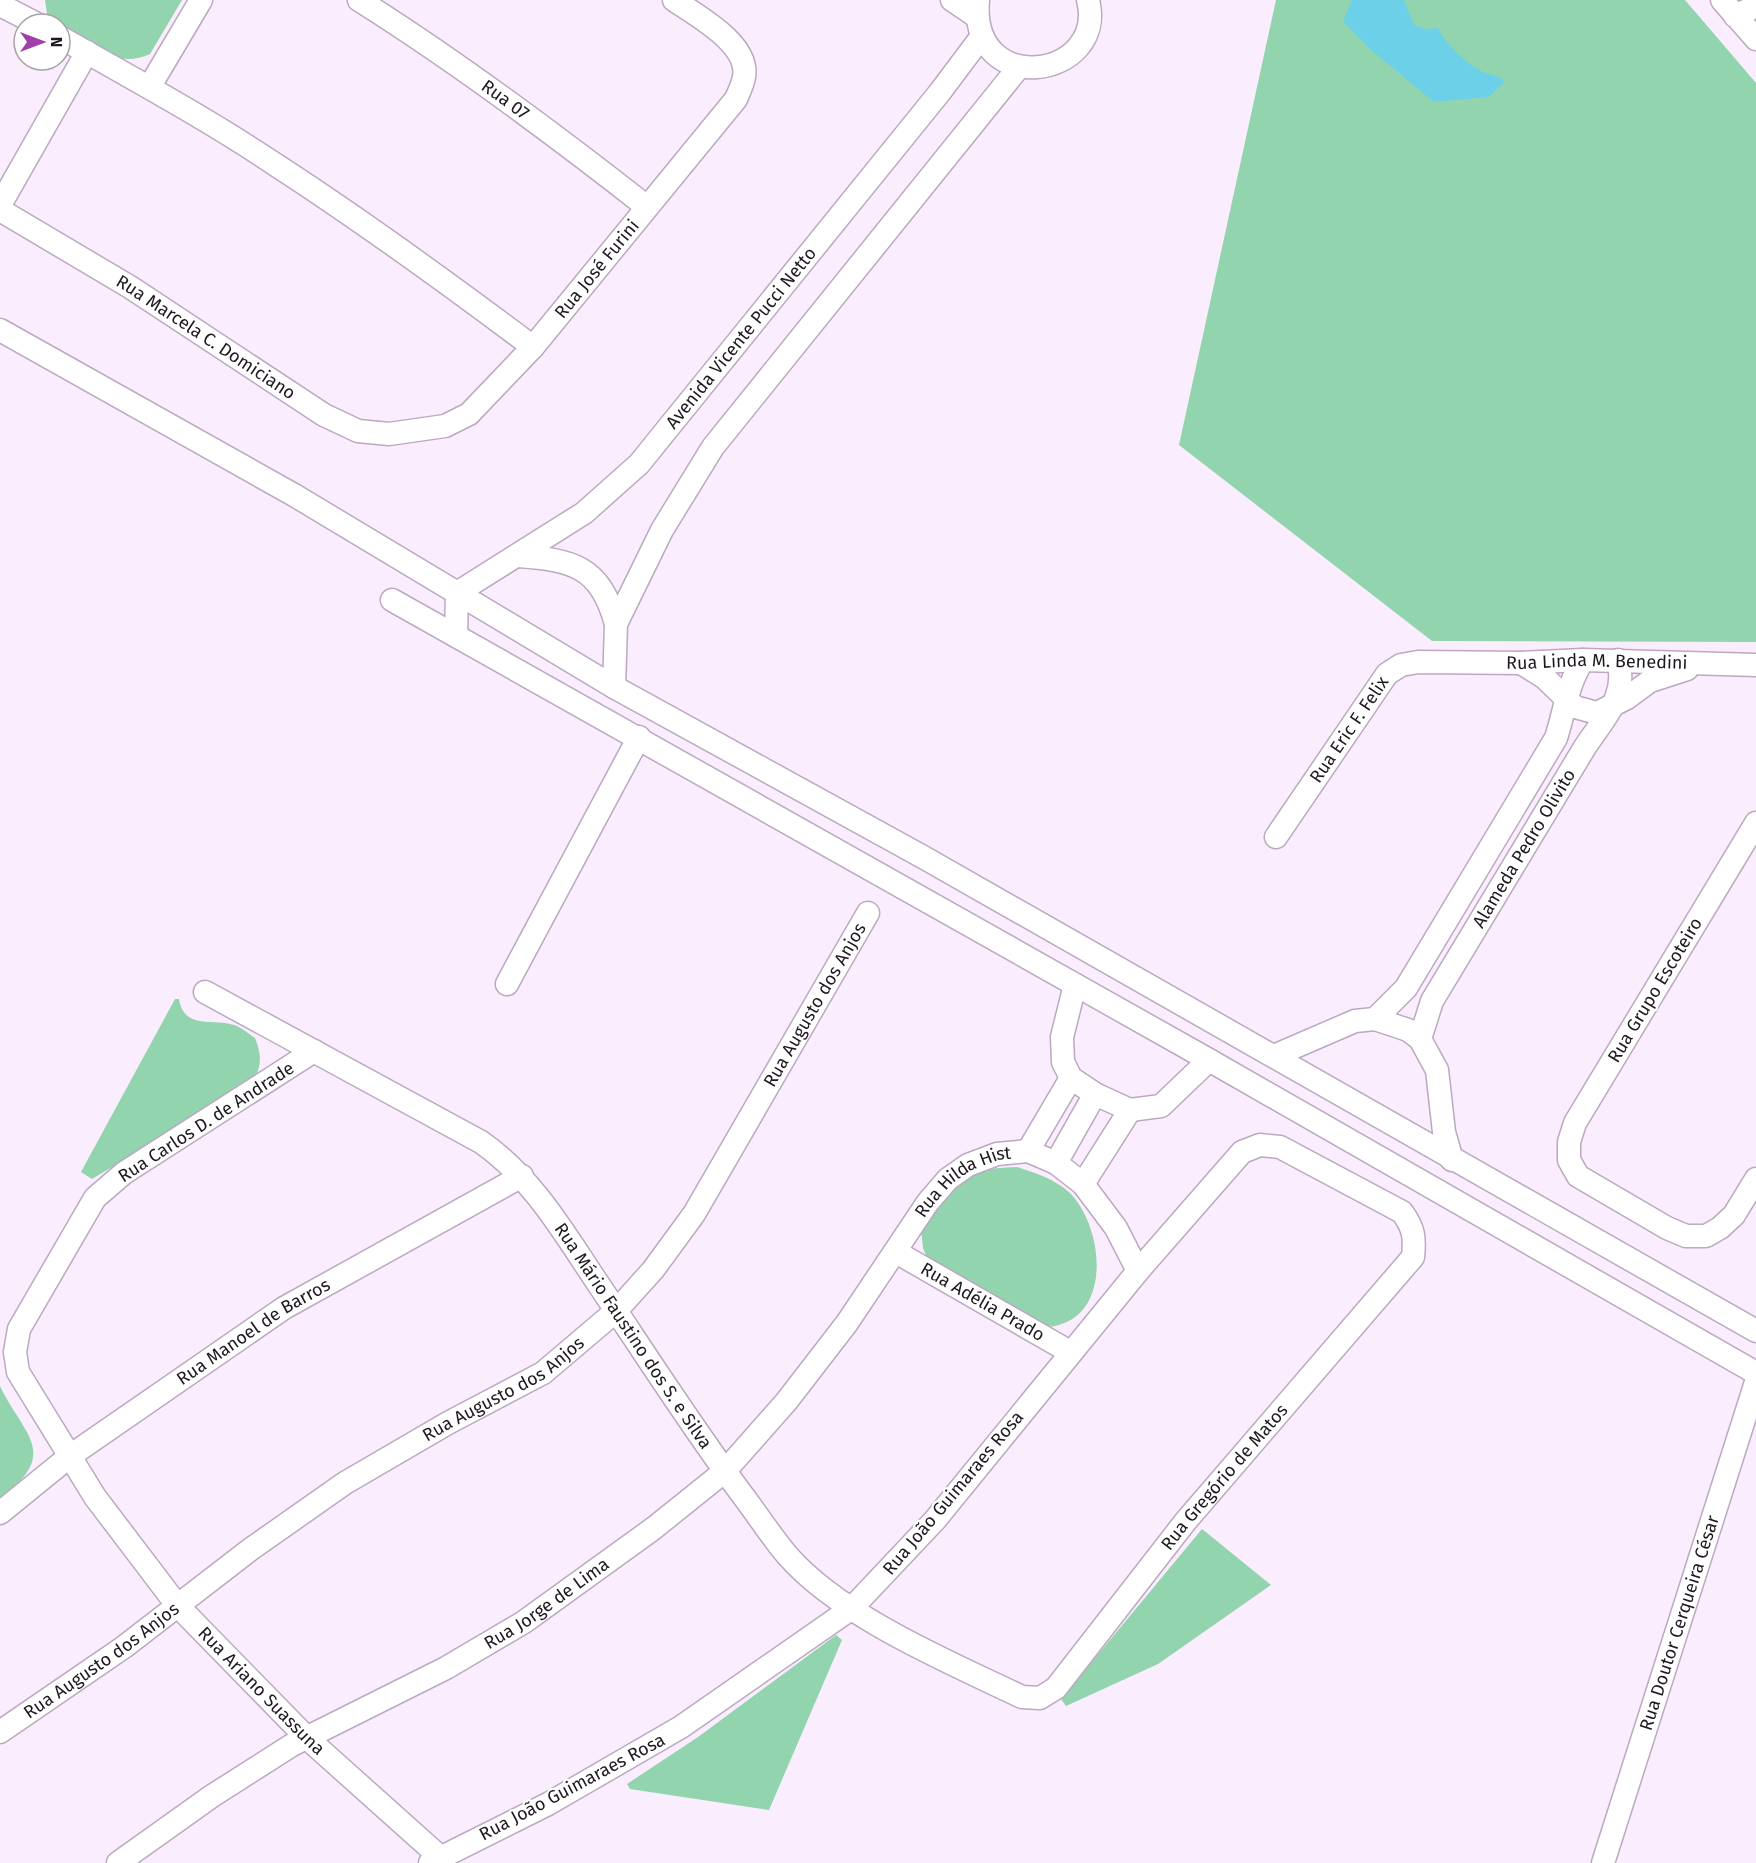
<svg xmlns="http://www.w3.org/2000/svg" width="1756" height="1863" font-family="'Fira Sans',sans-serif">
<rect width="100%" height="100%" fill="#faedfd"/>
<g fill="#92d4ad">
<path d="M45,0H182L150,54C117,70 89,44 60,28V24H53L47,14Z"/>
<path d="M1276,0H1685L1756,83V642L1432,641L1179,445Z"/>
<path d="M175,999H179C184,1030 212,1018 234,1025C241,1027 249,1034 255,1038C262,1055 262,1067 252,1083L92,1179L81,1172Z"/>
<path d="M1017,1167C1036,1173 1055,1179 1070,1193C1105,1229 1113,1321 1048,1327L930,1265L923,1248L921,1230C955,1183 954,1169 1017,1167Z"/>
<path d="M0,1386C23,1435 62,1453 0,1498Z"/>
<path d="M1202,1529L1271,1585L1158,1664L1066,1706L1061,1699Z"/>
<path d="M836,1635L842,1640L769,1810L630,1789L627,1784L698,1737Z"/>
</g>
<path fill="#6cd0e9" d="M1352,0H1404L1414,25L1424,29L1438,28C1445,44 1468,65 1483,72C1493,76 1497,73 1505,82L1488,97L1434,102L1370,49L1343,21Z"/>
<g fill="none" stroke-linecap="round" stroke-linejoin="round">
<g stroke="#bca8c2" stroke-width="25">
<g id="minor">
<path id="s1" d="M359,0C459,63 554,134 647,207"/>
<path d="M952,0L977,17"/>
<path d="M978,0C969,100 1108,79 1088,0"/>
<path d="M1722,0L1756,39"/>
<path d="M0,5L37,24"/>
<path d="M1735,16L1756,6"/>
<path d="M60,37C133,79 206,118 276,165C364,222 449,284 533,347"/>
<path d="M150,86L201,0"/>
<path d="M0,205L87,52"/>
<path id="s2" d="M0,210L130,287L324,415L358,431L389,434L445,426L469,414L533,347L736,99C739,92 743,84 744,77C750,44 697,16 674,0"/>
<path d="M0,330L294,495L614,687L923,857L1756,1331"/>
<path d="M518,556C573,560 600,566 616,624"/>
<path id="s3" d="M457,593L584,513L639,464L940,92L982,36"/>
<path d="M392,600L1209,1060L1756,1373"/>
<path d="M456,636L457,593"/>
<path d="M1521,663L1545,678L1575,707L1597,713L1627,698L1650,681L1687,669"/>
<path d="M614,687L616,624L662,530L713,447L1019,67"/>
<path d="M1756,823L1575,1123L1569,1142V1160L1578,1176L1667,1228L1686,1236H1706L1720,1228L1734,1215L1756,1179"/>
<path id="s4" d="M1276,837L1387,674L1401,665L1418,662L1521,663L1583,660L1756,665"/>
<path d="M507,984L639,737"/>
<path d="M1075,985L1062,1037L1063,1062L1071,1078L1095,1094L1130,1110L1161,1106L1209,1060"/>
<path id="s5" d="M205,992L481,1142C534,1179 565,1235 601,1288C647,1357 692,1427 741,1493C757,1514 771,1536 787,1555C841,1617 949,1662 1022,1697L1040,1698L1056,1688L1185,1522L1413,1257C1415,1238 1414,1228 1402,1212L1280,1147L1260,1145L1242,1152L1138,1271L935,1520L852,1608L681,1727L548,1804L430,1863"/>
<path d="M1375,1019L1406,988L1556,738C1565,710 1567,685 1583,660"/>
<path id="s6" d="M1420,1039L1432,1001L1585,747C1604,718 1628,696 1618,660"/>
<path id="s7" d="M314,1051L124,1173L95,1198L19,1329L15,1352L18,1372L95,1497L177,1605L307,1738L440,1857"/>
<path d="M1274,1056L1355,1021L1375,1019L1408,1030L1420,1039L1437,1070L1444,1132L1452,1160"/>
<path d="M1028,1151L1071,1078"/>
<path d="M1056,1163L1095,1094"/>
<path d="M1083,1184L1130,1110"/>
<path id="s8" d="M896,1252L1070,1352"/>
<path id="s9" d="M0,1513L70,1456L284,1308L522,1176"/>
<path id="s10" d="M0,1732L124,1647L251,1549L345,1483L448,1423L543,1373L616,1311L653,1270L694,1214L868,913"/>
<path id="s11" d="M118,1863L212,1796L292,1745L446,1668L524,1622L654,1528L725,1471L786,1402L847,1323L928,1202L948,1179L968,1165L997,1154L1028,1151L1056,1163L1083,1184L1116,1228L1138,1271"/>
<path id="s12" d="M1603,1863L1756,1382"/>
</g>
</g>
<use href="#minor" stroke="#fff" stroke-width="22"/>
</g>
<g text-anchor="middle" stroke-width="4.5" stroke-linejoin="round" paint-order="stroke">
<g font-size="18" fill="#1f1821" stroke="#fff">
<text dy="6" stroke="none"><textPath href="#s1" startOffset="177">Rua 07</textPath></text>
<text dy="6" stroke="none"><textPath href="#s2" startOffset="729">Rua José Furini</textPath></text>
<text dy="6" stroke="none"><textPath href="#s2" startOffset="242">Rua Marcela C. Domiciano</textPath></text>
<text dy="6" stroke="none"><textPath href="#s3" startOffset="386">Avenida Vicente Pucci Netto</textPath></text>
<text dy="6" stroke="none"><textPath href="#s4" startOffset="410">Rua Linda M. Benedini</textPath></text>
<text dy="6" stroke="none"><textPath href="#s4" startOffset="130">Rua Eric F. Felix</textPath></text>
<text dy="6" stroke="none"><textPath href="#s6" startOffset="218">Alameda Pedro Olivito</textPath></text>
<text transform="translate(1655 990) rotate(-59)" y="6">Rua Grupo Escoteiro</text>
<text dy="6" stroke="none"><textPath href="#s10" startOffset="1114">Rua Augusto dos Anjos</textPath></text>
<text transform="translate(206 1122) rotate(-33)" y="6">Rua Carlos D. de Andrade</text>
<text dy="6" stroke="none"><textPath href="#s11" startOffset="1104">Rua Hilda Hist</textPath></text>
<text dy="6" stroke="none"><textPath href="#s8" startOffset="100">Rua Adélia Prado</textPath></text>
<text dy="6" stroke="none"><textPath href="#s9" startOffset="312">Rua Manoel de Barros</textPath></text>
<text dy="6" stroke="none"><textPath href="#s5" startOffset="562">Rua Mário Faustino dos S. e Silva</textPath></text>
<text dy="6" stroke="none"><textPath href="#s10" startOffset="610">Rua Augusto dos Anjos</textPath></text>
<text dy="6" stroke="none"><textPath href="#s5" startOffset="1413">Rua Gregório de Matos</textPath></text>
<text transform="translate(953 1493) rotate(-50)" y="6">Rua João Guimaraes Rosa</text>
<text dy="6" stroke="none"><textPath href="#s11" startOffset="502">Rua Jorge de Lima</textPath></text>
<text dy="6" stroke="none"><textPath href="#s12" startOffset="252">Rua Doutor Cerqueira César</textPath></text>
<text dy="6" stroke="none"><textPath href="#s10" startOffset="124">Rua Augusto dos Anjos</textPath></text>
<text dy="6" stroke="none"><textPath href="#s7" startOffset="862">Rua Ariano Suassuna</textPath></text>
<text transform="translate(572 1787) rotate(-28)" y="6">Rua João Guimaraes Rosa</text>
</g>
</g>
<g transform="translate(42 42) rotate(90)"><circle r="28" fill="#ffffff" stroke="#a5a3a6" stroke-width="1.5"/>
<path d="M0-4.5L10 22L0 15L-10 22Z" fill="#9f3fa7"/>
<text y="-9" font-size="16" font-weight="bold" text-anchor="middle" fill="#1f1821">N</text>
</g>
</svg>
